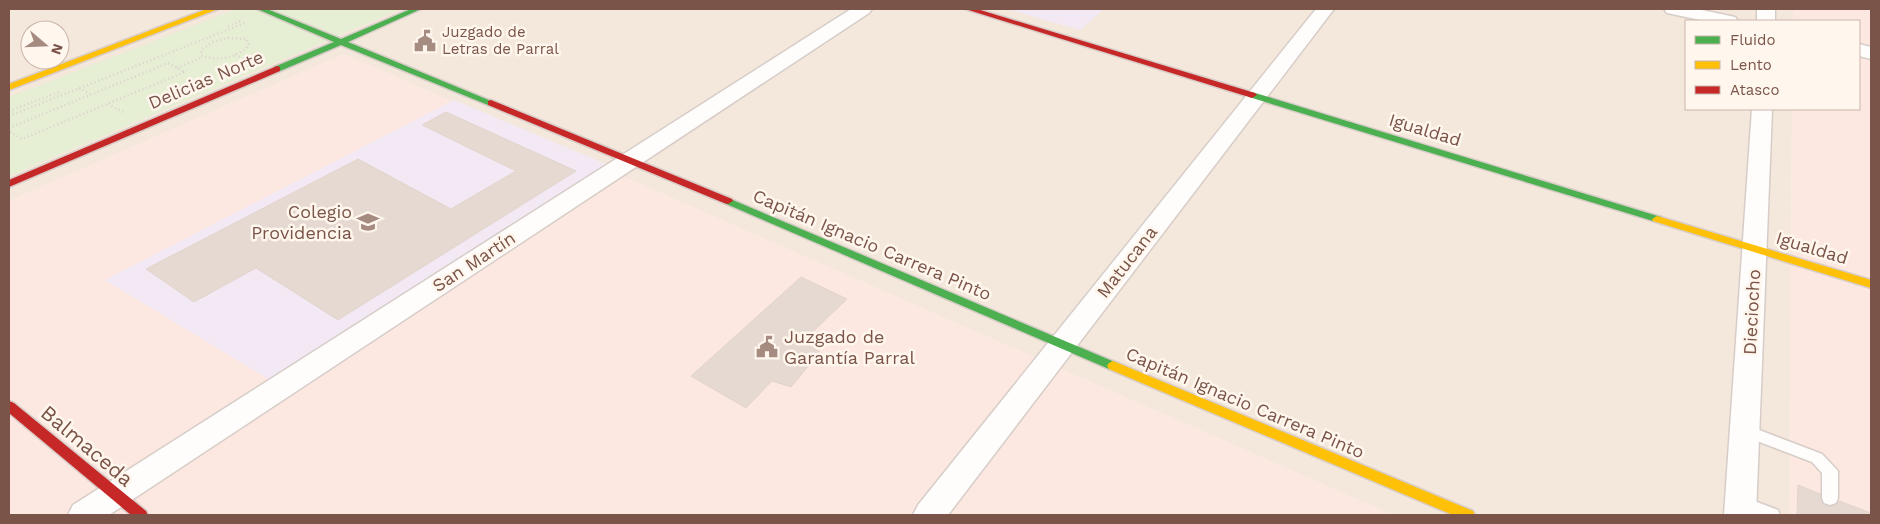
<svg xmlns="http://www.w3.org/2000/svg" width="1880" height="524" font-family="'Work Sans',sans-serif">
<rect width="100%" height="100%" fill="#f8f2eb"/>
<path fill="#f4e7db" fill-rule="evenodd" d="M9,9H1793V21H1686V109H1792L1789,515H1393L344,54L9,201ZM30,30H60V60H30Z"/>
<g fill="#fce8e1">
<path d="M1793,9H1871V515H1789L1792,109H1859V21H1793Z"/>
<path d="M344,54L1393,515H9V201Z"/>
</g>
<g fill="#f3e9f4">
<path d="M1007,9H1104L1080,30Z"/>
<path d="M454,100L606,164L273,382L105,280Z"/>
</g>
<path fill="#e6efd4" d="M237,9H401L9,176V97Z"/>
<g fill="#e5d9d2" stroke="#e2d4cc">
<path d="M446,112L576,171L338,320L256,268L194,302L146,269L358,159L451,209L516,171L422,125Z"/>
<path d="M801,277L847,299L802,342L820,352L791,387L772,381L746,408L691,376Z"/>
<path d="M1798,485L1820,494L1823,505L1831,507L1837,505L1839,501L1871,513V515H1797Z"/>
</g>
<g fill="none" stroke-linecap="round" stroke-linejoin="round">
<g stroke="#d7cdc8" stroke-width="3">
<g id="lane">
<path d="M1746,425L1822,454L1838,471V498L1836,503L1830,505L1824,503L1822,498V473L1812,462L1741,435L1739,431L1741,427Z"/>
<path d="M1741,496L1778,510L1780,515H1755L1735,508L1733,503L1735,498Z"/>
</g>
</g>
<g stroke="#d7cdc8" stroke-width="3">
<g id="street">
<path d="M851,9H872L869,13L109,515H68L73,505Z"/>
<path d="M1316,9H1334L948,515H913L918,505Z"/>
<path d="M1664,9H1697L1735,17L1738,21H1705L1667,13Z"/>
<rect x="1757" y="9" width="18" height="12"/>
<path d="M1859,44L1871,47V59L1859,56Z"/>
<path d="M1752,109H1772L1756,515H1724Z"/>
</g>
</g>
<g stroke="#d8cdc8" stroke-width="3">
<g id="fast">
<path d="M257,9H267L341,39L411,9H421L348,42L496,103L494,105H488L341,45L280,71H274V67L334,42Z"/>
<path d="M1252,92L1661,217L1662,219L1661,221H1653L1249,97L1247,95Z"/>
<path d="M728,198L1117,363L1119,366L1117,369H1109L724,203L723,201L724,199Z"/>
</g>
</g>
<g stroke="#d8cdc8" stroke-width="3">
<g id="slow">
<path d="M207,9H218L9,90V84Z"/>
<path d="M1657,216L1871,280V288L1653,221L1652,219Z"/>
<path d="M1113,361L1473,511L1475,515H1453L1109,369L1107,366L1109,363Z"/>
</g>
</g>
<g stroke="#d8cdc8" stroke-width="3">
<g id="jam">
<path d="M965,9H977L1255,93L1257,95L1252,98L1249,97Z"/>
<path d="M277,66L280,67V71L9,187V180Z"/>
<path d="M491,100L732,199L733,201L728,204L724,203L488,105V101Z"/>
<path d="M9,401L14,403L146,511L148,515H131L9,413Z"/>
</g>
</g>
<g stroke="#dcd1cd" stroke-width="2.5" stroke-dasharray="1 3" stroke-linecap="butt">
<path d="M228,26L243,20"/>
<path d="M228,38L247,39L249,45C237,58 217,62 201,55L202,49L213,42Z"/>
<path d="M235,55L247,60"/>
<path d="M177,68L203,57"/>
<path d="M79,88L90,94"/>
<path d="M108,104L123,112"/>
<path d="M9,111L59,92"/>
<path d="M9,116L245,23"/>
<path d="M9,128L168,63L185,72L22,139L9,131"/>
</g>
<use href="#lane" fill="#fefdfc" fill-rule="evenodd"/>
<use href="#street" fill="#fefdfc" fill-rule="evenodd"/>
<use href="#fast" fill="#4caf50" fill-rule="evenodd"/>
<use href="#slow" fill="#ffc107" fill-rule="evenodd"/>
<use href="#jam" fill="#c62828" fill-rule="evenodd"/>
</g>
<defs>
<g id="civic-bare" transform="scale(1.725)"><path d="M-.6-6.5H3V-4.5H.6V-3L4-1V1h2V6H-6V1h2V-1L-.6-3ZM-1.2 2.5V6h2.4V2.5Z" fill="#a68b81" stroke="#fff6ed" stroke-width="2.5" paint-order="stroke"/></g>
<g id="school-bare" transform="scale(1.725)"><path d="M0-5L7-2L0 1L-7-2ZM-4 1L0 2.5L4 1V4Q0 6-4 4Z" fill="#a68b81" stroke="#fff6ed" stroke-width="2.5" paint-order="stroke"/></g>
</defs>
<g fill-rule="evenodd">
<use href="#civic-bare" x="425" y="41"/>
<use href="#school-bare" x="368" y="222"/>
<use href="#civic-bare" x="767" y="347"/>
</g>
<g text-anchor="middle" stroke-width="5" stroke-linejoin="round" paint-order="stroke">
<g font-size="15" fill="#7a5448" stroke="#fff6ed" text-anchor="start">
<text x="442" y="37">Juzgado de<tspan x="442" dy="17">Letras de Parral</tspan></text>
</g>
<g font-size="18" fill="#7a5448" stroke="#fff6ed">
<text transform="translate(206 80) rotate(-23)" y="6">Delicias Norte</text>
<text transform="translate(1425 130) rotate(17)" y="6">Igualdad</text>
<text transform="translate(872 245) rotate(23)" y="6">Capitán Ignacio Carrera Pinto</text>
<text transform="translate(1812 248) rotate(17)" y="6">Igualdad</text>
<text transform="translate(474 262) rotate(-33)" y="6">San Martín</text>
<text transform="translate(1127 262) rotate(-52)" y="6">Matucana</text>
<text transform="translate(1752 312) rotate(-87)" y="6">Dieciocho</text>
<text transform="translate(1245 403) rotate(23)" y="6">Capitán Ignacio Carrera Pinto</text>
</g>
<g font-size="18" fill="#7a5448" stroke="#fff6ed" text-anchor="end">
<text x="352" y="218">Colegio<tspan x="352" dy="21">Providencia</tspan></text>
<text x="784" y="343" text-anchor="start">Juzgado de<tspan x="784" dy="21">Garantía Parral</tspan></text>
</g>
<g font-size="21" fill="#7a5448" stroke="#fff6ed">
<text transform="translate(87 446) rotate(40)" y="7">Balmaceda</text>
</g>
</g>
<rect width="1880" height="524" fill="none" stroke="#7a5448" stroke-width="20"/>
<rect x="1685" y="20" width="175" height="90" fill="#fff6ed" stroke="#cab5ab"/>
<rect x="1695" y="36" width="25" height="8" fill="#4caf50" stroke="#cab5ab"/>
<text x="1730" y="45" font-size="15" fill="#7a5448">Fluido</text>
<rect x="1695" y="61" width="25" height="8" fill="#ffc107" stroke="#cab5ab"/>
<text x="1730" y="70" font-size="15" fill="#7a5448">Lento</text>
<rect x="1695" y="86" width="25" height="8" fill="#c62828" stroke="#cab5ab"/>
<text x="1730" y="95" font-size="15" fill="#7a5448">Atasco</text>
<g transform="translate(45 45) rotate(109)"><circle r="24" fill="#fff6ed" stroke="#cab5ab"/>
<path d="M0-4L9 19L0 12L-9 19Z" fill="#a68b81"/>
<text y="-8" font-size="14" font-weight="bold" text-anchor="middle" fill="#7a5448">N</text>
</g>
</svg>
